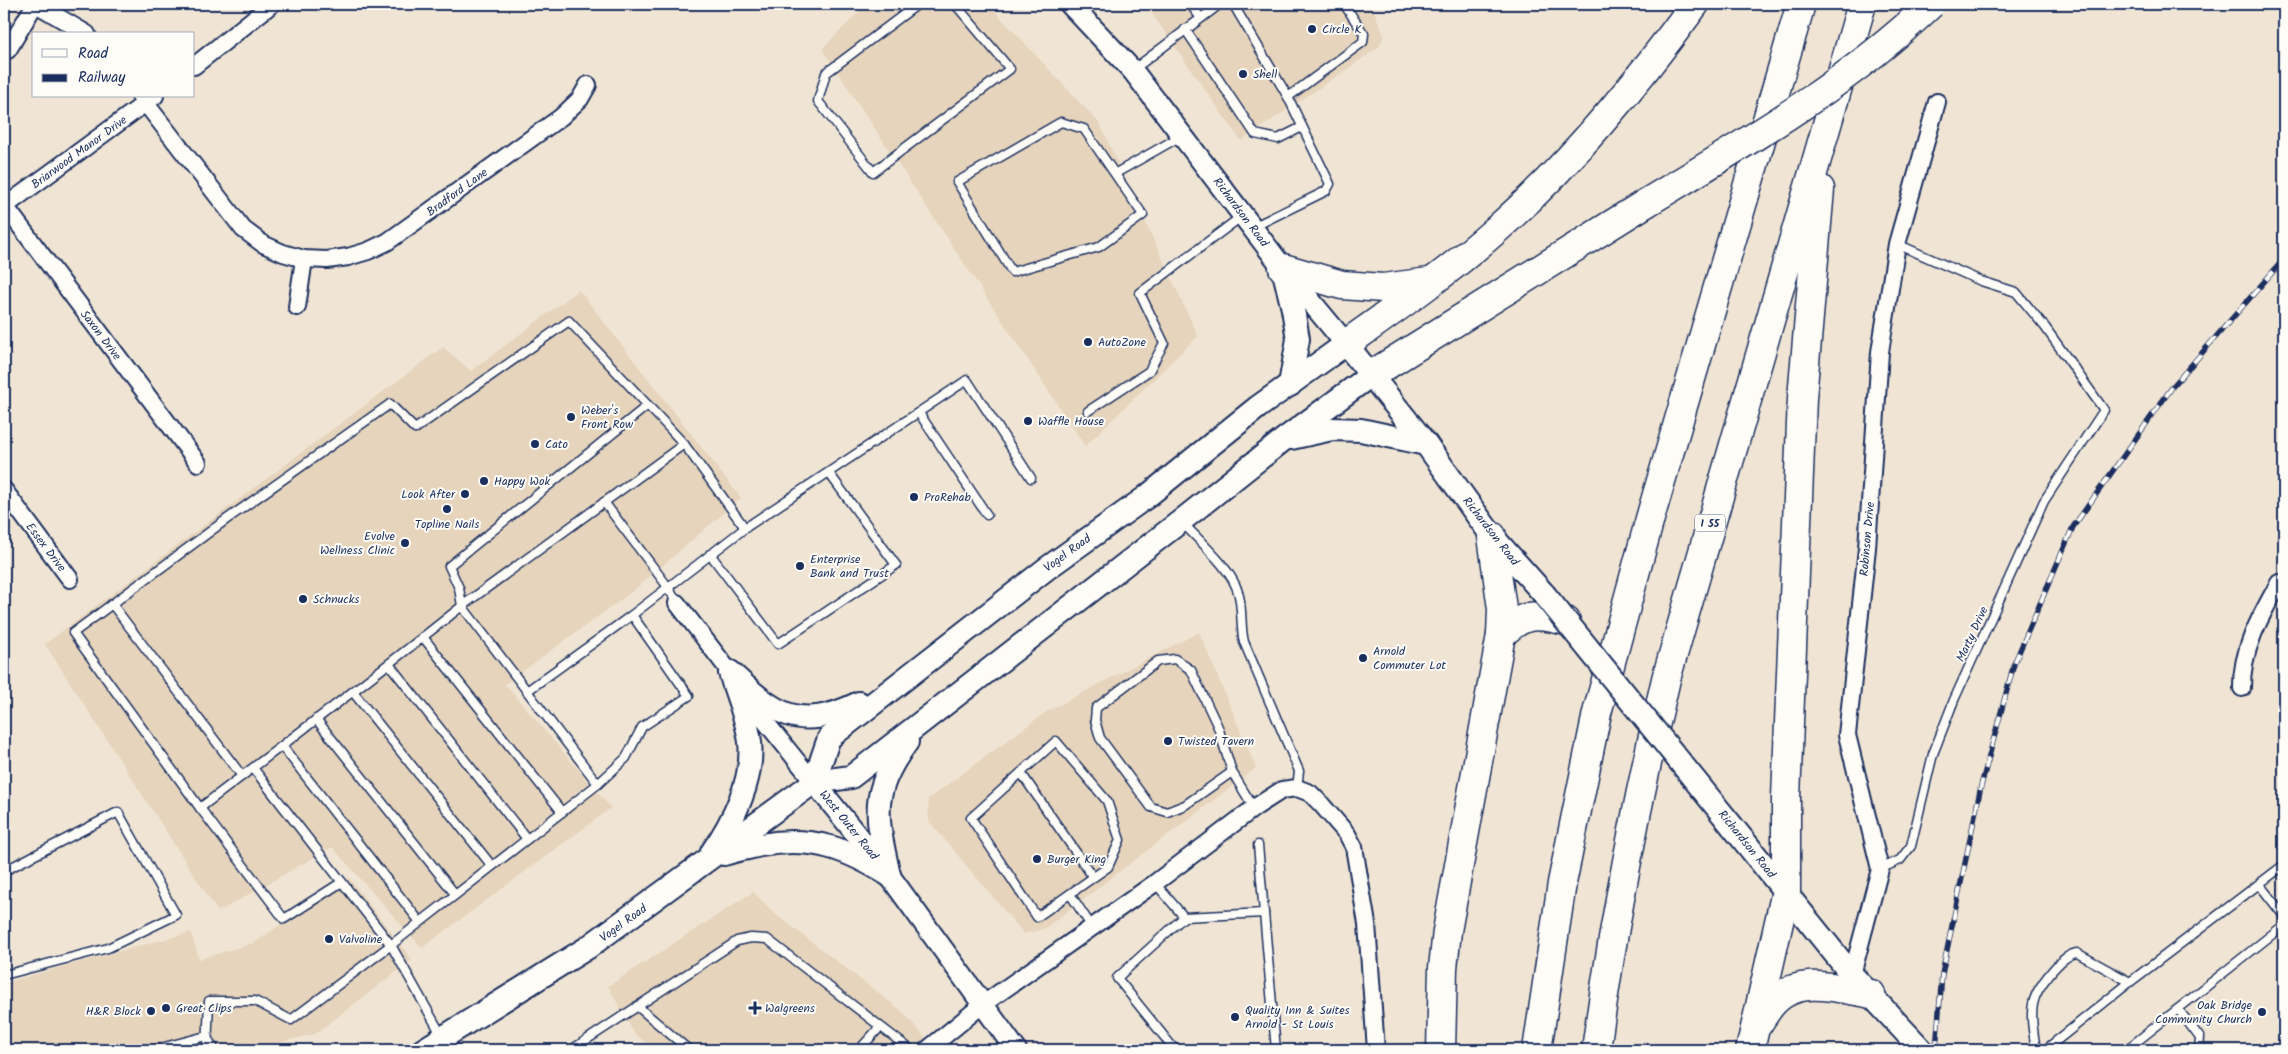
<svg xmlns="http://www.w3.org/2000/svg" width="2288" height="1054" font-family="Kalam,sans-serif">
<rect width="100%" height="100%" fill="#f0e5d4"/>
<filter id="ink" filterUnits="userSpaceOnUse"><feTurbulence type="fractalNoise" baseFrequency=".02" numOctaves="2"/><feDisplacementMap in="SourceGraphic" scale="10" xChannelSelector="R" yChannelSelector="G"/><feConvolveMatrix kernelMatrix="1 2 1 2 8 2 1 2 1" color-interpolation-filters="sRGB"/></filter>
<g filter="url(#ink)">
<g fill="#e6d4bc">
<path d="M867,4H988L1100,124L1198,336L1085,446L822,49Z"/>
<path d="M1145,4H1371L1384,35L1378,48L1241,141Z"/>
<path d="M579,290L741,498L633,591L505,684L611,808L422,948L332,847L218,912L45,644L443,347L471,371Z"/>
<path d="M1199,632L1256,768L1044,929L1024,934L929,821L928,799L1046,712Z"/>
<path d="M349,878L412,960L315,1034L247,1050H4V983L191,932L199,959L254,943Z"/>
<path d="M753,892L774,913L903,1012L936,1050H655L634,1033L608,986Z"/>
</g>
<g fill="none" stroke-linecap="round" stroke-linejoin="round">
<g stroke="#1b2f5e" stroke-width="11">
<g id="service">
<path d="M918,4L826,73L818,101L873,172L1010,69L955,4"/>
<path d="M1190,4L1201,18"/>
<path d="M1233,4L1288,97"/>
<path d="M1185,29L1255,134L1278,139L1302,127"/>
<path d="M1134,69L1220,4"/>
<path d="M1061,122L1084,129L1143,215L1099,247L1012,272L957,182Z"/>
<path d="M1116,173L1181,136"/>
<path d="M1253,227L1326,191L1330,184L1288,97L1363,42L1364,34L1344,4"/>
<path d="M1088,411L1149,371L1164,343L1140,293L1242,216"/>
<path d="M919,413L987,515"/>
<path d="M684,444L745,528L967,380L1031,478"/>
<path d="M604,502L668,587L677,603"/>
<path d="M1182,522C1199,541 1231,568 1238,592C1243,608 1240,626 1244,642L1299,771L1297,788"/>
<path d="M710,554L778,644L896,565L829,473"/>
<path d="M112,604L242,776"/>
<path d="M423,637L562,812"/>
<path d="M389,664L527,839"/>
<path d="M527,691L632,615"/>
<path d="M353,692L492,866"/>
<path d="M316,719L455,894"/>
<path d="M1056,741L1107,801L1120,840L1108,867L1037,917L971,818Z"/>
<path d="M282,746L420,922"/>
<path d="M253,768L391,945L598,784L462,606L684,444L569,321L415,429L390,404L227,519L73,633L200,808C288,741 376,675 462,606L459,588L449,566L648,405"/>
<path d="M1232,772L1185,805L1167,812L1151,807L1100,738L1095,720L1096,708L1158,661L1175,659L1191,670L1218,727L1232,772L1254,808"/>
<path d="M1021,773L1093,877"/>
<path d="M598,784L626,758L642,727L689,696L632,615L745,528"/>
<path d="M200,808L284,919L342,882"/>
<path d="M1880,869L1900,860L1911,846L1933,754L1954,700L2044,501L2104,410L2045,327L2016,292L1981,281L1897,244"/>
<path d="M4,871L118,812L176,915L108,948L4,975"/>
<path d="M1155,883L1184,917"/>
<path d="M2259,884L2284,916"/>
<path d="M1070,894L1092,927"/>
<path d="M1264,913L1276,1050"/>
<path d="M637,1006L689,1050"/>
<path d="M2178,1009L2200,1038L2199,1050"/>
<path d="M207,1038L215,1050"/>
<path d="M153,1050L206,1036"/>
<path d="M207,1050L209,1001H255L291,1020L391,945L442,1036"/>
<path d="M571,1050L737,941L751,938L767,939L911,1050"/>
<path d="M859,1050L880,1027"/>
<path d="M1175,1050L1117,978L1184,917L1264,913L1258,845"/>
<path d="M2036,1050C2034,1035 2030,1019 2033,1004C2036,988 2061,955 2077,953L2130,982"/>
<path d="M2045,1050L2130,982L2284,865"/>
<path d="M2126,1050L2284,925"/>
</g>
</g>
<g stroke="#1b2f5e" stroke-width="20">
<g id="minor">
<path d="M36,4L87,34"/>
<path d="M8,50L35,4"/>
<path d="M194,66L272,4"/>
<path d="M140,96L243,229L263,244L283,253L304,259L327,260L348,257L368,251L387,242L561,117L580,99L588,85"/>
<path d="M5,206L198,463"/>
<path d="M4,207L155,96"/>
<path d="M297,307L304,259"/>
<path d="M4,490L70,579"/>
<path d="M677,603L730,672L743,694L814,782"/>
<path d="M2242,688C2241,650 2261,615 2279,583"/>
<path d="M1852,975L1880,869L1847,735L1867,548L1880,352L1897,244L1937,102"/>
<path d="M444,1039L450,1050"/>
<path d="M927,1050L982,1005L1155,883L1254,808L1282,790L1297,788L1310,793L1321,804L1347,834L1354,847L1367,924L1376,1050"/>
</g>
</g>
<g stroke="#1b2f5e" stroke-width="24">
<g id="tertiary">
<path d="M1070,4L1133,71L1283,268L1346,344"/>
<path d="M814,782L889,875L1016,1050"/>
</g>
</g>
<g stroke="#1b2f5e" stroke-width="26">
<g id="secondary">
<path d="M1283,268L1293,309L1298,339L1290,385"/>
<path d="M1291,438L1332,429L1361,430L1426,444"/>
<path d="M730,672C775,714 798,733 859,703"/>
<path d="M814,782L829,738L1046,569L1145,498L1258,407L1346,344L1426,444L1492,536L1544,594"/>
<path d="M1732,826L1852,975L1922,1050"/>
<path d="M712,852C733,822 754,779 750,742C747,718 736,694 730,672"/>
<path d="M724,854C736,850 749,848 761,845C812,836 846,848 889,875"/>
<path d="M889,875C876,816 869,793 907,742"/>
<path d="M423,1050L587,948L814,782L851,777L1181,521L1283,440L1371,375"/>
</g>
</g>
<g stroke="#1b2f5e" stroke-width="31">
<g id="motorway">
<path d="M1283,268L1342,285L1383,288L1429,282"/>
<path d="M1346,344C1398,307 1450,271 1497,229C1571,164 1637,83 1695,4"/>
<path d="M1371,375L1646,203"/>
<path d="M1501,635C1523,613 1536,613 1566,621"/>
<path d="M1758,1024C1762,1018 1766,1011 1771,1005C1796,974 1838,988 1871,994"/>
<path d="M1441,1050L1443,968L1447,931L1501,635L1502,609L1492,536"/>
<path d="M1537,1050L1562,883L1597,713L1651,515L1801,4"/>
<path d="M1596,1050C1613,925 1637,802 1666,679L1862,4"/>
<path d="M1750,1050L1786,891V798L1802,398L1820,189"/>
</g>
</g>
<use href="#service" stroke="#fdfcf7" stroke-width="8"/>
<use href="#minor" stroke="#fdfcf7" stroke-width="16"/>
<use href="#tertiary" stroke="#fdfcf7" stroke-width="20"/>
<use href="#secondary" stroke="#fdfcf7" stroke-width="22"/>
<use href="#motorway" stroke="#fdfcf7" stroke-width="28"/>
<g stroke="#1b2f5e" stroke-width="5.5">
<path id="rail" d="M1936,1050L1942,974L1981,786L2014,664L2073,527L2173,386L2284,259"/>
</g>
<use href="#rail" stroke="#fdfcf7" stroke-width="4" stroke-dasharray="11" stroke-linecap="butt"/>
<g stroke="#1b2f5e" stroke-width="26" stroke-linecap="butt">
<path id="secondary-bridge" d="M1544,594L1732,826"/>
</g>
<g stroke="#1b2f5e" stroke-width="31" stroke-linecap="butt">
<path id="motorway-bridge" d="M1646,203C1745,143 1846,85 1931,4"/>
</g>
<use href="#secondary-bridge" stroke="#fdfcf7" stroke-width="22"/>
<use href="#motorway-bridge" stroke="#fdfcf7" stroke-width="28"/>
</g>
</g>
<g fill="#1b2f5e" stroke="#fdfcf7" stroke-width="2">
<circle cx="1312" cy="29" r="5"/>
<circle cx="1243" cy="74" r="5"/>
<circle cx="1088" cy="342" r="5"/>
<circle cx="571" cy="417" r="5"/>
<circle cx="1028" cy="421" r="5"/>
<circle cx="535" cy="444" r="5"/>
<circle cx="484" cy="481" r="5"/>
<circle cx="465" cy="494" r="5"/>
<circle cx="914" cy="497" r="5"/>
<circle cx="447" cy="509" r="5"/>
<circle cx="405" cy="543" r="5"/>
<circle cx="800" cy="566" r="5"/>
<circle cx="303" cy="599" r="5"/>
<circle cx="1363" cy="658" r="5"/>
<circle cx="1168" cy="741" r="5"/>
<circle cx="1037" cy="859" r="5"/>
<circle cx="329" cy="939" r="5"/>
<circle cx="166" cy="1008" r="5"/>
<path d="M752.5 1000.5h5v5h5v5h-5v5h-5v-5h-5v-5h5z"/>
<circle cx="151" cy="1011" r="5"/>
<circle cx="2262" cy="1012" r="5"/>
<circle cx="1235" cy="1017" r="5"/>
</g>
<g text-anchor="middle" stroke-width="4" stroke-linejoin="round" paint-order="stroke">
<rect fill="#fdfcf7" stroke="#5f6c8c" stroke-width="1" x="1695" y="514.5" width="30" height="17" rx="4"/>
<g font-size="11" font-weight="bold" fill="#1b2f5e">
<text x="1710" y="527">I 55</text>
</g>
<g font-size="12" fill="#1b2f5e" stroke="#fdfcf7" text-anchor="start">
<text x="1322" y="33">Circle K</text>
<text x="1253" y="78">Shell</text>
<text x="1098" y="346">AutoZone</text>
<text x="581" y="414">Weber's<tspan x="581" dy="14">Front Row</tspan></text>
<text x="1038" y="425">Waffle House</text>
<text x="545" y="448">Cato</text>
<text x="494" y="485">Happy Wok</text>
<text x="455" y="498" text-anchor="end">Look After</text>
<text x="924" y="501">ProRehab</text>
<text x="447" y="528" text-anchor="middle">Topline Nails</text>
<text x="395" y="540" text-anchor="end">Evolve<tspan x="395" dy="14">Wellness Clinic</tspan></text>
<text x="810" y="563">Enterprise<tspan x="810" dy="14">Bank and Trust</tspan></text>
<text x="313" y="603">Schnucks</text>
<text x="1373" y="655">Arnold<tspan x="1373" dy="14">Commuter Lot</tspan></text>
<text x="1178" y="745">Twisted Tavern</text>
<text x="1047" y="863">Burger King</text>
<text x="339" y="943">Valvoline</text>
<text x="2252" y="1009" text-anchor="end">Oak Bridge<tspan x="2252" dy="14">Community Church</tspan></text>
<text x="176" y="1012">Great Clips</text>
<text x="765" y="1012">Walgreens</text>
<text x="1245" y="1014">Quality Inn &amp; Suites<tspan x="1245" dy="14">Arnold - St Louis</tspan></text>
<text x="141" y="1015" text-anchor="end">H&amp;R Block</text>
</g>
<g font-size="12" fill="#1b2f5e" stroke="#fdfcf7">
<text transform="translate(79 152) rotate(-36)" y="4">Briarwood Manor Drive</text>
<text transform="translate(457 192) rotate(-36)" y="4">Bradford Lane</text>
<text transform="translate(1241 212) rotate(53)" y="4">Richardson Road</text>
<text transform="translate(101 335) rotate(53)" y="4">Saxon Drive</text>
<text transform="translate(1491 531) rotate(52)" y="4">Richardson Road</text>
<text transform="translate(1867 539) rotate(-85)" y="4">Robinson Drive</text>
<text transform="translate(46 547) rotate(53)" y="4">Essex Drive</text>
<text transform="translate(1067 553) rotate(-36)" y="4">Vogel Road</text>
<text transform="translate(1972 634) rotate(-65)" y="4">Marty Drive</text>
<text transform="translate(849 825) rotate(51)" y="4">West Outer Road</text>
<text transform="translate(1747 844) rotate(51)" y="4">Richardson Road</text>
<text transform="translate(623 923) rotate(-36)" y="4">Vogel Road</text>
</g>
</g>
<rect width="2288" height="1054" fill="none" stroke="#fdfcf7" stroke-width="20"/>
<rect x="10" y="10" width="2268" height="1034" fill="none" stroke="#1b2f5e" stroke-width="2" filter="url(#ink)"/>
<rect x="32" y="32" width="162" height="65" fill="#fdfcf7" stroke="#a3aaba"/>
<rect x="42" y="49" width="25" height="8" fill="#fdfcf7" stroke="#a3aaba"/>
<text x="78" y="58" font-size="15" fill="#1b2f5e">Road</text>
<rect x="42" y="74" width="25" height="8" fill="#1b2f5e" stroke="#a3aaba"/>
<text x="78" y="82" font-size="15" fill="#1b2f5e">Railway</text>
</svg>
